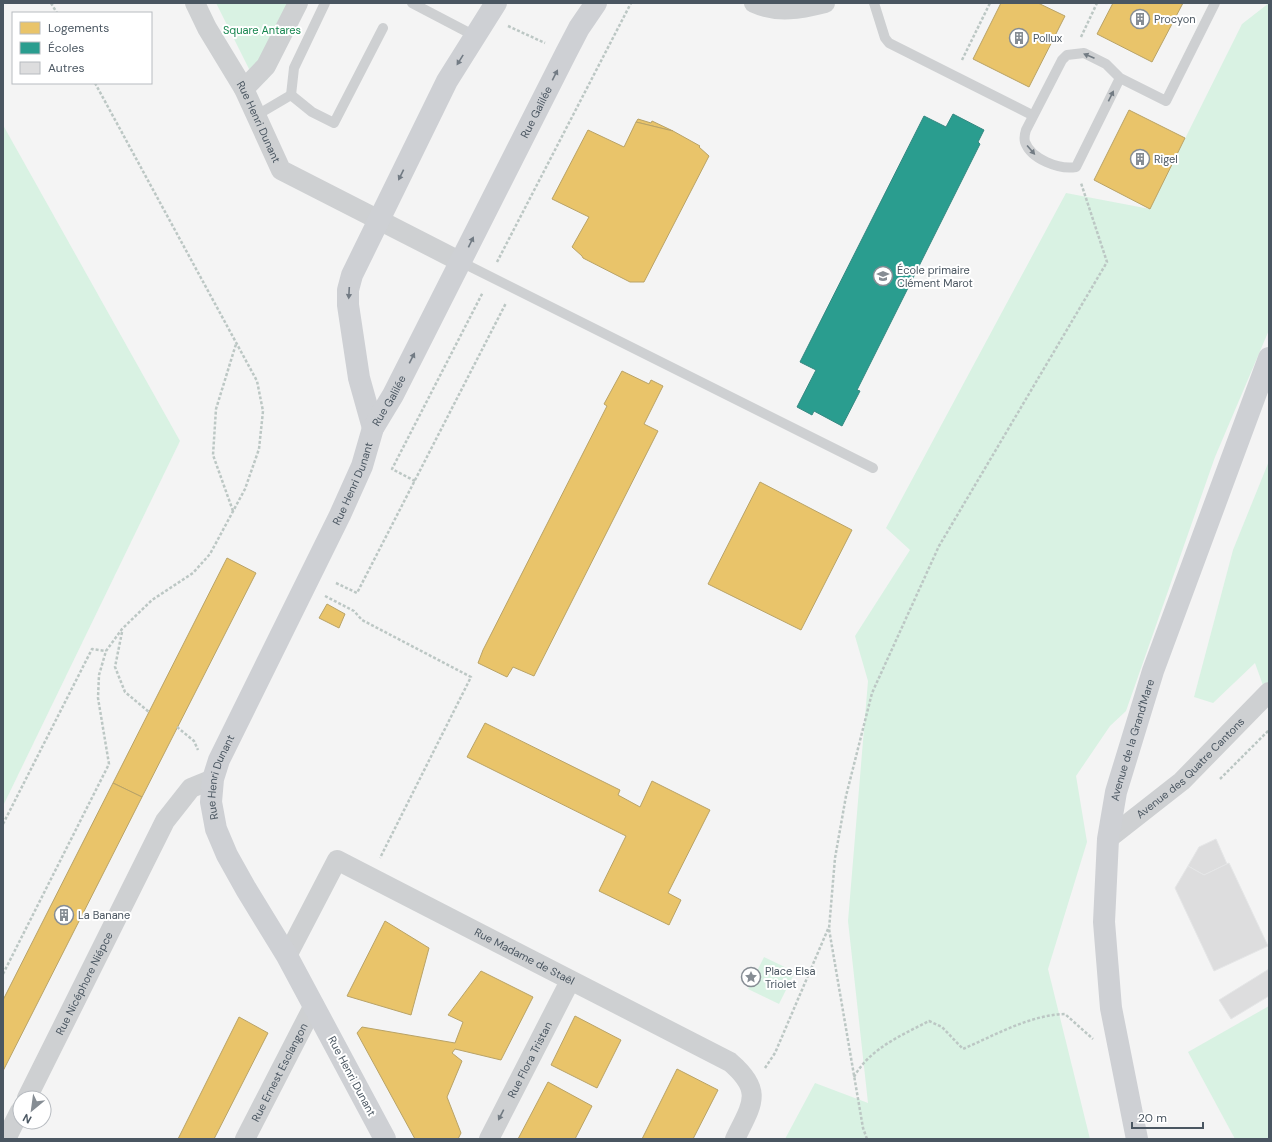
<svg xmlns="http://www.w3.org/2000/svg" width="1272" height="1142" font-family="'DM Sans',sans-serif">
<rect width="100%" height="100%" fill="#f4f4f4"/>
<g fill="#d9f2e3">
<path d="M216,3H306L267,80L256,83Z"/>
<path d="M1269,3V330L1215,457L1126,711L1110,726L1076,776L1087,842L1048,969L1090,1139H785L815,1083L868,1103L848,921L868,681L855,636L910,550L886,528L1066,193L1150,209L1242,24Z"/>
<path d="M3,125L180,441L3,806Z"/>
<path d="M1269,461V702L1255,663L1213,703L1194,697L1233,550Z"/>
<path d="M764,957L795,972L779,1004L748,989Z"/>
<path d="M1269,1006V1139H1235L1188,1052Z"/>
</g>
<g fill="#e9c46a" stroke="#b9a367">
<path d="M1001,3H1038L1065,16L1029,87L973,59Z"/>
<path d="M1113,3H1183L1152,62L1097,34Z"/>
<path d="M1129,110L1185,138L1150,209L1094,180Z"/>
<path d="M638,119L651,123L652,121L673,131L636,122Z"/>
<path d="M636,122L673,131L700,146L699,147L709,156L644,282H630L583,258L582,256L572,247L589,217L552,199L588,130L624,147Z"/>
<path d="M622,371L649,384L651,380L663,386L644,424L658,431L534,676L513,667L507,677L478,663L483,650L607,406L604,404Z"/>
<path d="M760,482L852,530L801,630L708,584Z"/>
<path d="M227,558L256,573L142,797L113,783Z"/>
<path d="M327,604L345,614L339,628L319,618Z"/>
<path d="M485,723L620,790L618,795L640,807L652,781L710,810L668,893L681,900L669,925L599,891L626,836L467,757Z"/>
<path d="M113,783L142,797L3,1071V1000Z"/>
<path d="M385,921L429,948L411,1015L347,996Z"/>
<path d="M481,971L533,997L501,1060L455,1049L452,1053L462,1061L447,1097L461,1133L458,1139H415L357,1033L362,1027L455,1043L463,1022L448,1015Z"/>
<path d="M575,1016L621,1040L597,1088L551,1065Z"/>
<path d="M239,1017L268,1033L214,1139H178Z"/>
<path d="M677,1069L718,1090L693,1139H642Z"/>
<path d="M548,1082L592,1106L575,1139H518Z"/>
</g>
<path fill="#2a9d8f" stroke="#348881" d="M953,114L984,130L978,142L980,144L857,390L860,391L842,426L814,411L812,415L797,407L816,370L800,362L924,116L946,127Z"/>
<g fill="#ddddde" stroke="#e5e6e7">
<path d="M1216,839L1227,864L1204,875L1188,866L1199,847Z"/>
<path d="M1229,863L1268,946L1214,971L1175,888L1188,866L1204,875Z"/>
<path d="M1269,969V996L1231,1019L1219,1000Z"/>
</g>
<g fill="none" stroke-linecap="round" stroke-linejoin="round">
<g stroke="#bcc7c4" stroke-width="2.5" stroke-dasharray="3 2" stroke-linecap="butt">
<path d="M51,3L57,13"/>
<path d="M508,26L545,43"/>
<path d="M1081,37L1097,3"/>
<path d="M962,60L990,3"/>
<path d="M497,262L631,3"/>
<path d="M415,481L392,469L483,292"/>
<path d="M233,511L213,455L216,409L236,344"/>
<path d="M336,583L357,593L506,303"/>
<path d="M325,596L354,611L362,620L471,677L380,858"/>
<path d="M122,632L115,667L125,692L149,712"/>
<path d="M177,727L194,741L198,750"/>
<path d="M1220,779L1269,730"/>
<path d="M3,824L92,649L106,651"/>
<path d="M3,974L109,764L98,698L99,675L106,651L122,629L152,600L193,573L210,554L245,489L259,449L263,411L257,381L95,83"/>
<path d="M765,1068L775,1053L828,929"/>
<path d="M854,1077C869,1049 902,1035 929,1021L942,1027L963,1049C995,1035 1030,1015 1065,1014L1093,1039"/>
<path d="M867,1139L863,1128L829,929L835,858L846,796L872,693L939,546L1107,262L1081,183"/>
</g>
<g stroke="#ced0d2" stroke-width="10">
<path d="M412,3L475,36"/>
<path d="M874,3L885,38L889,43L1032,115"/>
<path d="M1120,78L1076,167C1059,170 1031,159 1025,142C1024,138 1025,133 1026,130L1062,60L1067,55L1084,53L1106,64L1120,78L1166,101L1215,3"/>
<path d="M291,95L294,68L325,3"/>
<path d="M257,115L291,95L312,112L334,123L383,28"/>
<path d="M461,262L873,468"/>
</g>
<g stroke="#ced0d2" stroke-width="20">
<path id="s1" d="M195,3L207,28L244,89L281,170L461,262"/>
<path d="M754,3C778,14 801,9 825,3"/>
<path d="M244,89L266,66L298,3"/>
<path id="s2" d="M1108,839L1182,781L1269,692"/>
<path id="s3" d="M287,956L337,860L730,1062C764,1091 752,1104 735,1139"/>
<path id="s4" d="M27,1098L165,821L191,788L213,779"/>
<path d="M6,1139L20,1111"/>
<path id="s5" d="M245,1139L314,1005"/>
<path id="s6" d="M489,1139L570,981"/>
</g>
<g stroke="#ced0d4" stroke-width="22">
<path d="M373,428L359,378L348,305V290L352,275L447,81L496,3"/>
<path id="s7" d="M385,1139L287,956L246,889L227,855L216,829L211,802L213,779L219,760L340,515L362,466L373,428L393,395L566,53L579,28L596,3"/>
<path id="s8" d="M1137,1139L1111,1008L1104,922L1108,839L1116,792L1153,671L1269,358"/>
</g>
</g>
<defs><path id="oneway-solid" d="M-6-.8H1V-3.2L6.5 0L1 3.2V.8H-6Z"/></defs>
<g fill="#727b83">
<use href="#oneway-solid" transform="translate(1089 56) rotate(-157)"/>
<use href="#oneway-solid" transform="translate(1111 96) rotate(-64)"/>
<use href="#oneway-solid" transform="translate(1031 150) rotate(49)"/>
<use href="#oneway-solid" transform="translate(501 1115) rotate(117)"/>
</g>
<g fill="#727b84">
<use href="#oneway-solid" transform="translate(460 60) rotate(122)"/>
<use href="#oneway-solid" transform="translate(555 75) rotate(-63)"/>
<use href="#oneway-solid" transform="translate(401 175) rotate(116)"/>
<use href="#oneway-solid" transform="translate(471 242) rotate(-64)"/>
<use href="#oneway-solid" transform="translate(349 293) rotate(93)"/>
<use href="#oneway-solid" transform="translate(412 358) rotate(-63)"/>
</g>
<defs>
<g id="building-ring" transform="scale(1)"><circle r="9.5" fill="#fff" stroke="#868d94" stroke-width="1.5"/><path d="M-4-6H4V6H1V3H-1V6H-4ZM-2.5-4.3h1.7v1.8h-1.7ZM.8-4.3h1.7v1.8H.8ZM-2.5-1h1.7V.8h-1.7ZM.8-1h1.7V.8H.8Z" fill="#868d94"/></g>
<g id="school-ring" transform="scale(1)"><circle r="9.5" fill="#fff" stroke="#868d94" stroke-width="1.5"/><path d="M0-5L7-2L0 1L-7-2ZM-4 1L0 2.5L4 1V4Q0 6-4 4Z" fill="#868d94"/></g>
<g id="sight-ring" transform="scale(1)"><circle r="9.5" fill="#fff" stroke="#868d94" stroke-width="1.5"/><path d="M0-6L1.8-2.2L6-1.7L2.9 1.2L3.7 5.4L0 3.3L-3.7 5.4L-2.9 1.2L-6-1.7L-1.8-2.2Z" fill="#868d94"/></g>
</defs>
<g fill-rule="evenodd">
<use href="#building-ring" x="1140" y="19"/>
<use href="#building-ring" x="1019" y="38"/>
<use href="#building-ring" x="1140" y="159"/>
<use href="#school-ring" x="883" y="276"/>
<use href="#building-ring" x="64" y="915"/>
<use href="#sight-ring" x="751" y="977"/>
</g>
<g text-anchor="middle" stroke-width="4" stroke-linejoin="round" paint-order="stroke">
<g font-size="11" fill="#4a5661" stroke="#fff" text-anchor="start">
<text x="1154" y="23">Procyon</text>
<text x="1033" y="42">Pollux</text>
<text x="1154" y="163">Rigel</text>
<text x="897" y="274">École primaire<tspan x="897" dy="13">Clément Marot</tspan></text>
<text x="78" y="919">La Banane</text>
<text x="765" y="975">Place Elsa<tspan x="765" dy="13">Triolet</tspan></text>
</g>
<g font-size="11" fill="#17864f" stroke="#fff">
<text x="262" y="34">Square Antares</text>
</g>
<g font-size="11" fill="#4a5661" stroke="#fff">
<text dy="4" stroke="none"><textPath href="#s7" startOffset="1146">Rue Galilée</textPath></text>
<text dy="4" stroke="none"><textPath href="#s1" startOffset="135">Rue Henri Dunant</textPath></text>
<text dy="4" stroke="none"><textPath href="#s7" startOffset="822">Rue Galilée</textPath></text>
<text dy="4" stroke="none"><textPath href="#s7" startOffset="731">Rue Henri Dunant</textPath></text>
<text dy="4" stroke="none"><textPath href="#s8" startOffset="405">Avenue de la Grand'Mare</textPath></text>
<text dy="4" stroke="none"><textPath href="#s2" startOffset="109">Avenue des Quatre Cantons</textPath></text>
<text dy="4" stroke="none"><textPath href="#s7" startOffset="407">Rue Henri Dunant</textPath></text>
<text dy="4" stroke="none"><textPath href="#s3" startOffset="319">Rue Madame de Staël</textPath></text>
<text dy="4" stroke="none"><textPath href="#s4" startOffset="128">Rue Nicéphore Niépce</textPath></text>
<text dy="4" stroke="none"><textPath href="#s6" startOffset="89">Rue Flora Tristan</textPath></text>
<text dy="4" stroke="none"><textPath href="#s5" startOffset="75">Rue Ernest Esclangon</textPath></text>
<text transform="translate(352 1076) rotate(62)" y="4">Rue Henri Dunant</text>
</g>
</g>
<rect width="1272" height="1142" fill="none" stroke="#4a5661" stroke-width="8"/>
<rect x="12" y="12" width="140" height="72" fill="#ffffff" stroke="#b7bbc0"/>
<rect x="20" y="22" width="20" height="12" fill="#e9c46a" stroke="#b7bbc0"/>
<text x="48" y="32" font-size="12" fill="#4a5661">Logements</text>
<rect x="20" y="42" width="20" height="12" fill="#2a9d8f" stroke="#b7bbc0"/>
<text x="48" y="52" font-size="12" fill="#4a5661">Écoles</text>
<rect x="20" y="62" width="20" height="12" fill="#ddddde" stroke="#b7bbc0"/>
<text x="48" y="72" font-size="12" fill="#4a5661">Autres</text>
<g transform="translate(32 1110) rotate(209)"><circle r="19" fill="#ffffff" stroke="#b7bbc0"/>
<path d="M0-3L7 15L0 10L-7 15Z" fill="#868d94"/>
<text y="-6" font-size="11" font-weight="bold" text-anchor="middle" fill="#4a5661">N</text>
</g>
<path d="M1132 1122v6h71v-6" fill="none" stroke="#4a5661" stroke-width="2"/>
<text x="1138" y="1122" font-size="12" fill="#4a5661" stroke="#ffffff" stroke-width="3" paint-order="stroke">20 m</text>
</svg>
